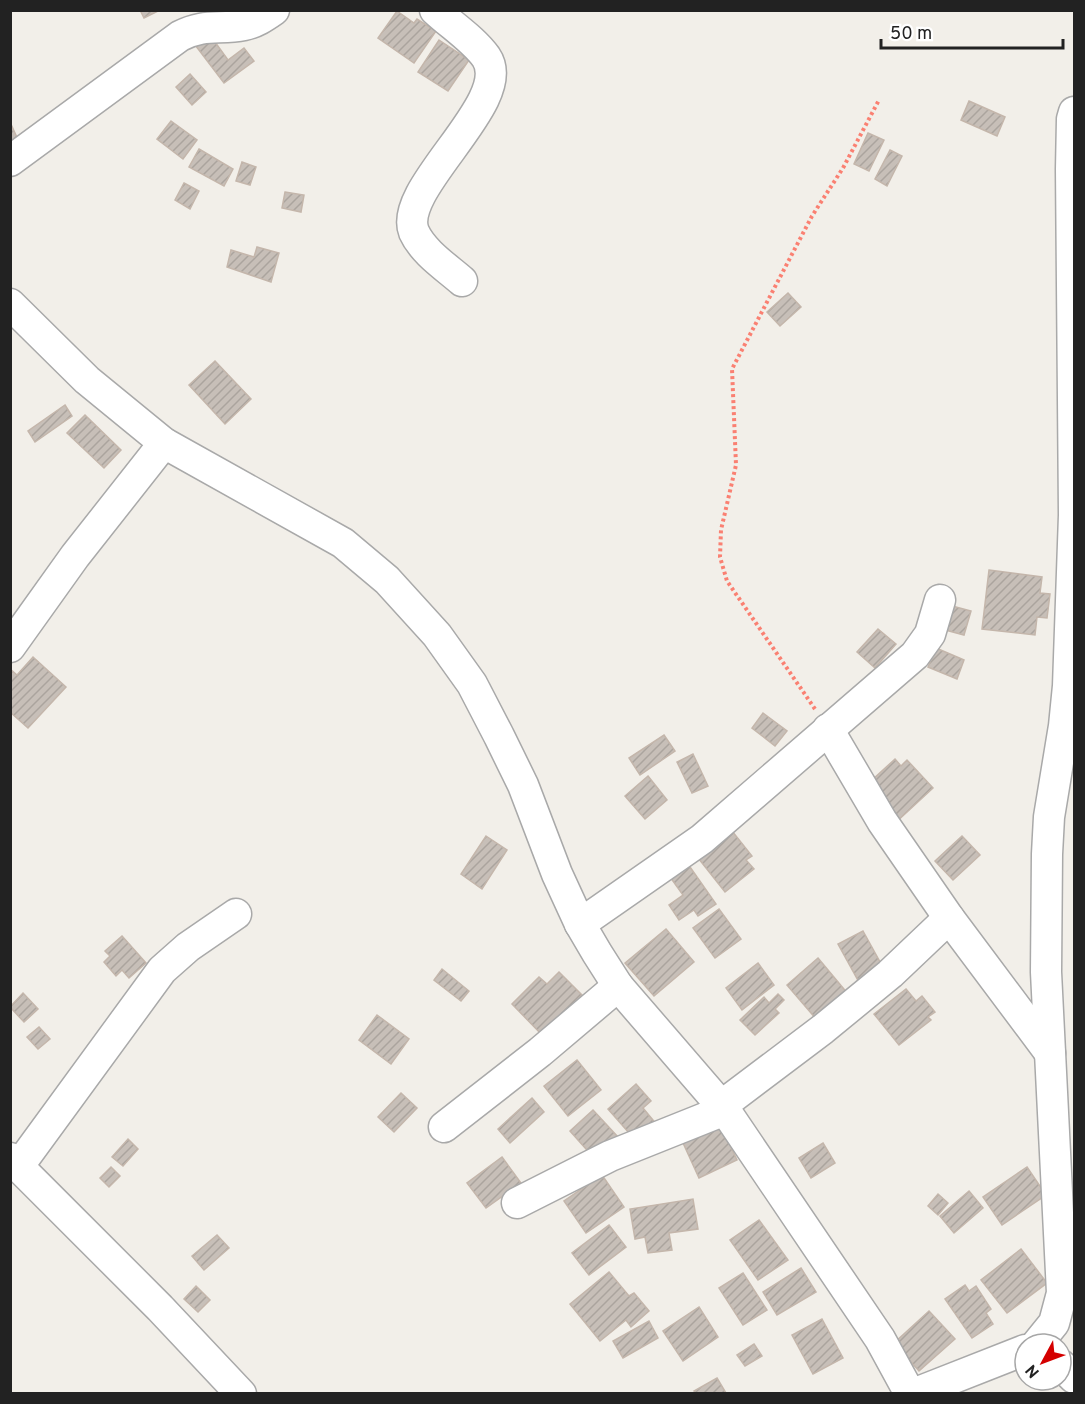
<svg xmlns="http://www.w3.org/2000/svg" width="1085" height="1404" font-family="Overpass,sans-serif">
<defs>
<pattern id="building-hatch" width="6" height="6" patternUnits="userSpaceOnUse" patternTransform="scale(1.5)"><rect width="6" height="6" fill="#c7bfb8"/><path d="M-1 1l2-2M0 6l6-6M5 7l2-2" fill="none" stroke="#aba49e"/></pattern>
</defs>
<rect width="100%" height="100%" fill="#f2efe9"/>
<g fill="url(#building-hatch)" stroke="#c4b6ab" stroke-width="1.5">
<path d="M140,10H160L144,18Z"/>
<path d="M397,11L414,23L417,19L436,31L414,63L378,38Z"/>
<path d="M207,31L228,60L244,48L254,61L224,83L192,41Z"/>
<path d="M439,40L469,60L448,91L418,72Z"/>
<path d="M190,74L206,92L192,105L176,87Z"/>
<path d="M969,101L1005,117L997,136L961,120Z"/>
<path d="M171,121L197,140L183,159L157,139Z"/>
<path d="M10,122L20,144L10,147Z"/>
<path d="M868,133L884,140L869,171L854,164Z"/>
<path d="M199,149L233,169L224,186L189,167Z"/>
<path d="M890,150L902,156L887,186L875,179Z"/>
<path d="M242,162L256,167L250,185L236,181Z"/>
<path d="M184,183L199,191L190,209L175,200Z"/>
<path d="M285,192L304,195L301,212L282,208Z"/>
<path d="M257,247L279,253L271,282L227,267L231,250L254,257Z"/>
<path d="M788,293L801,307L780,326L767,312Z"/>
<path d="M215,361L251,399L225,424L189,385Z"/>
<path d="M65,405L72,416L35,442L28,431Z"/>
<path d="M85,415L121,450L104,468L67,433Z"/>
<path d="M989,570L1042,577L1040,593L1050,594L1047,618L1037,617L1035,635L982,629Z"/>
<path d="M941,603L971,611L964,635L934,627Z"/>
<path d="M878,629L896,644L875,668L857,652Z"/>
<path d="M936,648L964,660L957,679L928,667Z"/>
<path d="M33,657L66,687L28,728L10,712V669L17,675Z"/>
<path d="M763,713L787,731L775,746L752,728Z"/>
<path d="M664,735L675,751L640,775L629,758Z"/>
<path d="M693,754L708,786L692,793L677,762Z"/>
<path d="M895,759L901,766L907,760L933,788L895,823L870,782Z"/>
<path d="M648,776L667,800L645,819L625,796Z"/>
<path d="M732,831L752,856L746,860L754,869L725,892L691,849Z"/>
<path d="M486,836L507,850L482,889L461,874Z"/>
<path d="M962,836L980,855L953,880L935,861Z"/>
<path d="M683,857L716,904L698,916L694,910L679,920L669,905L683,895L665,870Z"/>
<path d="M719,909L741,939L715,958L693,928Z"/>
<path d="M666,929L694,962L654,996L625,963Z"/>
<path d="M863,931L885,971L860,984L838,944Z"/>
<path d="M122,936L146,963L129,978L122,970L116,976L104,962L110,956L105,951Z"/>
<path d="M818,958L848,994L817,1020L787,985Z"/>
<path d="M758,963L774,985L742,1010L726,988Z"/>
<path d="M442,969L469,991L461,1001L434,980Z"/>
<path d="M559,972L582,995L543,1036L512,1004L539,977L547,984Z"/>
<path d="M906,989L916,1001L922,996L935,1012L928,1017L931,1020L899,1045L874,1014Z"/>
<path d="M23,993L38,1009L24,1022L10,1007Z"/>
<path d="M778,994L784,1000L775,1009L779,1013L755,1035L740,1020L764,997L769,1003Z"/>
<path d="M377,1015L409,1039L391,1064L359,1040Z"/>
<path d="M39,1027L50,1039L38,1049L27,1037Z"/>
<path d="M577,1060L601,1090L568,1116L544,1086Z"/>
<path d="M636,1084L651,1101L643,1108L657,1125L637,1142L608,1109Z"/>
<path d="M401,1093L417,1108L394,1132L378,1117Z"/>
<path d="M532,1098L544,1112L510,1143L498,1129Z"/>
<path d="M593,1110L618,1137L594,1158L570,1131Z"/>
<path d="M721,1126L737,1160L699,1178L683,1143Z"/>
<path d="M128,1139L138,1149L123,1166L112,1157Z"/>
<path d="M823,1143L835,1163L811,1178L799,1158Z"/>
<path d="M502,1157L521,1183L486,1208L467,1183Z"/>
<path d="M111,1167L120,1176L109,1187L100,1178Z"/>
<path d="M1027,1167L1046,1195L1002,1225L983,1197Z"/>
<path d="M602,1175L624,1207L586,1233L564,1201Z"/>
<path d="M969,1191L983,1208L954,1233L940,1216Z"/>
<path d="M938,1194L948,1203L938,1215L928,1206Z"/>
<path d="M693,1199L698,1229L669,1233L672,1250L648,1253L645,1237L635,1239L630,1209Z"/>
<path d="M759,1220L788,1260L758,1280L730,1240Z"/>
<path d="M609,1225L626,1247L589,1275L572,1253Z"/>
<path d="M217,1235L229,1248L204,1270L192,1256Z"/>
<path d="M1021,1249L1047,1283L1007,1313L981,1280Z"/>
<path d="M801,1268L816,1292L777,1315L763,1292Z"/>
<path d="M609,1272L629,1296L634,1293L649,1311L631,1327L626,1320L600,1341L570,1304Z"/>
<path d="M743,1273L767,1310L743,1325L719,1288Z"/>
<path d="M965,1285L969,1291L976,1286L991,1309L986,1313L993,1324L972,1338L945,1299Z"/>
<path d="M196,1286L210,1300L198,1312L184,1299Z"/>
<path d="M699,1307L718,1337L683,1361L663,1331Z"/>
<path d="M929,1311L955,1339L919,1371L894,1343Z"/>
<path d="M822,1319L843,1358L813,1374L792,1335Z"/>
<path d="M649,1321L658,1338L623,1358L613,1341Z"/>
<path d="M754,1344L762,1356L745,1366L737,1355Z"/>
<path d="M717,1378L726,1393L696,1394L694,1391Z"/>
</g>
<g fill="none" stroke-linecap="round" stroke-linejoin="round">
<g stroke="#a9a9a9" stroke-width="33">
<g id="minor">
<path d="M435,10C451,25 473,39 486,57C516,101 396,188 414,232C423,252 446,267 462,281"/>
<path d="M10,161L180,36C205,23 219,30 244,25C255,23 264,17 274,10"/>
<path d="M10,304L87,380L164,443L343,543L387,580L437,635L472,684L499,736L523,785L557,874L580,924L597,953L618,986L725,1110L880,1339L910,1394"/>
<path d="M10,647L75,556L164,443"/>
<path d="M828,729L882,821L949,918L1050,1053"/>
<path d="M580,924L702,839L915,655L930,634L940,600"/>
<path d="M721,1106L823,1029L890,974L949,918"/>
<path d="M444,1127L540,1052L618,986"/>
<path d="M10,1158L160,1308L241,1394"/>
<path d="M18,1167L162,970L188,947L236,914"/>
<path d="M517,1203L610,1156L725,1110"/>
<path d="M1037,1344L1054,1323L1062,1293L1046,972L1047,854L1049,817L1064,726L1068,686L1074,515L1071,169L1072,119L1074,112"/>
<path d="M1061,1365L1074,1378"/>
<path d="M913,1394L1025,1350"/>
</g>
</g>
<path stroke="#fa8072" stroke-width="4" stroke-dasharray="3 3" stroke-linecap="butt" d="M815,709L727,581L720,557L721,530L736,465L732,369L812,216L843,168L879,100"/>
<use href="#minor" stroke="#fff" stroke-width="30"/>
</g>
<rect width="1085" height="1404" fill="none" stroke="#222222" stroke-width="24"/>
<g transform="translate(1043 1362) rotate(229)"><circle r="28" fill="#ffffff" stroke="#a7a7a7" stroke-width="1.5"/>
<path d="M0-4.5L10 22L0 15L-10 22Z" fill="#d40000"/>
<text y="-9" font-size="16" font-weight="bold" text-anchor="middle" fill="#222222">N</text>
</g>
<path d="M881 39v9h182v-9" fill="none" stroke="#222222" stroke-width="3"/>
<text x="890" y="39" font-size="18" fill="#222222" stroke="#ffffff" stroke-width="4.5" paint-order="stroke">50 m</text>
</svg>
